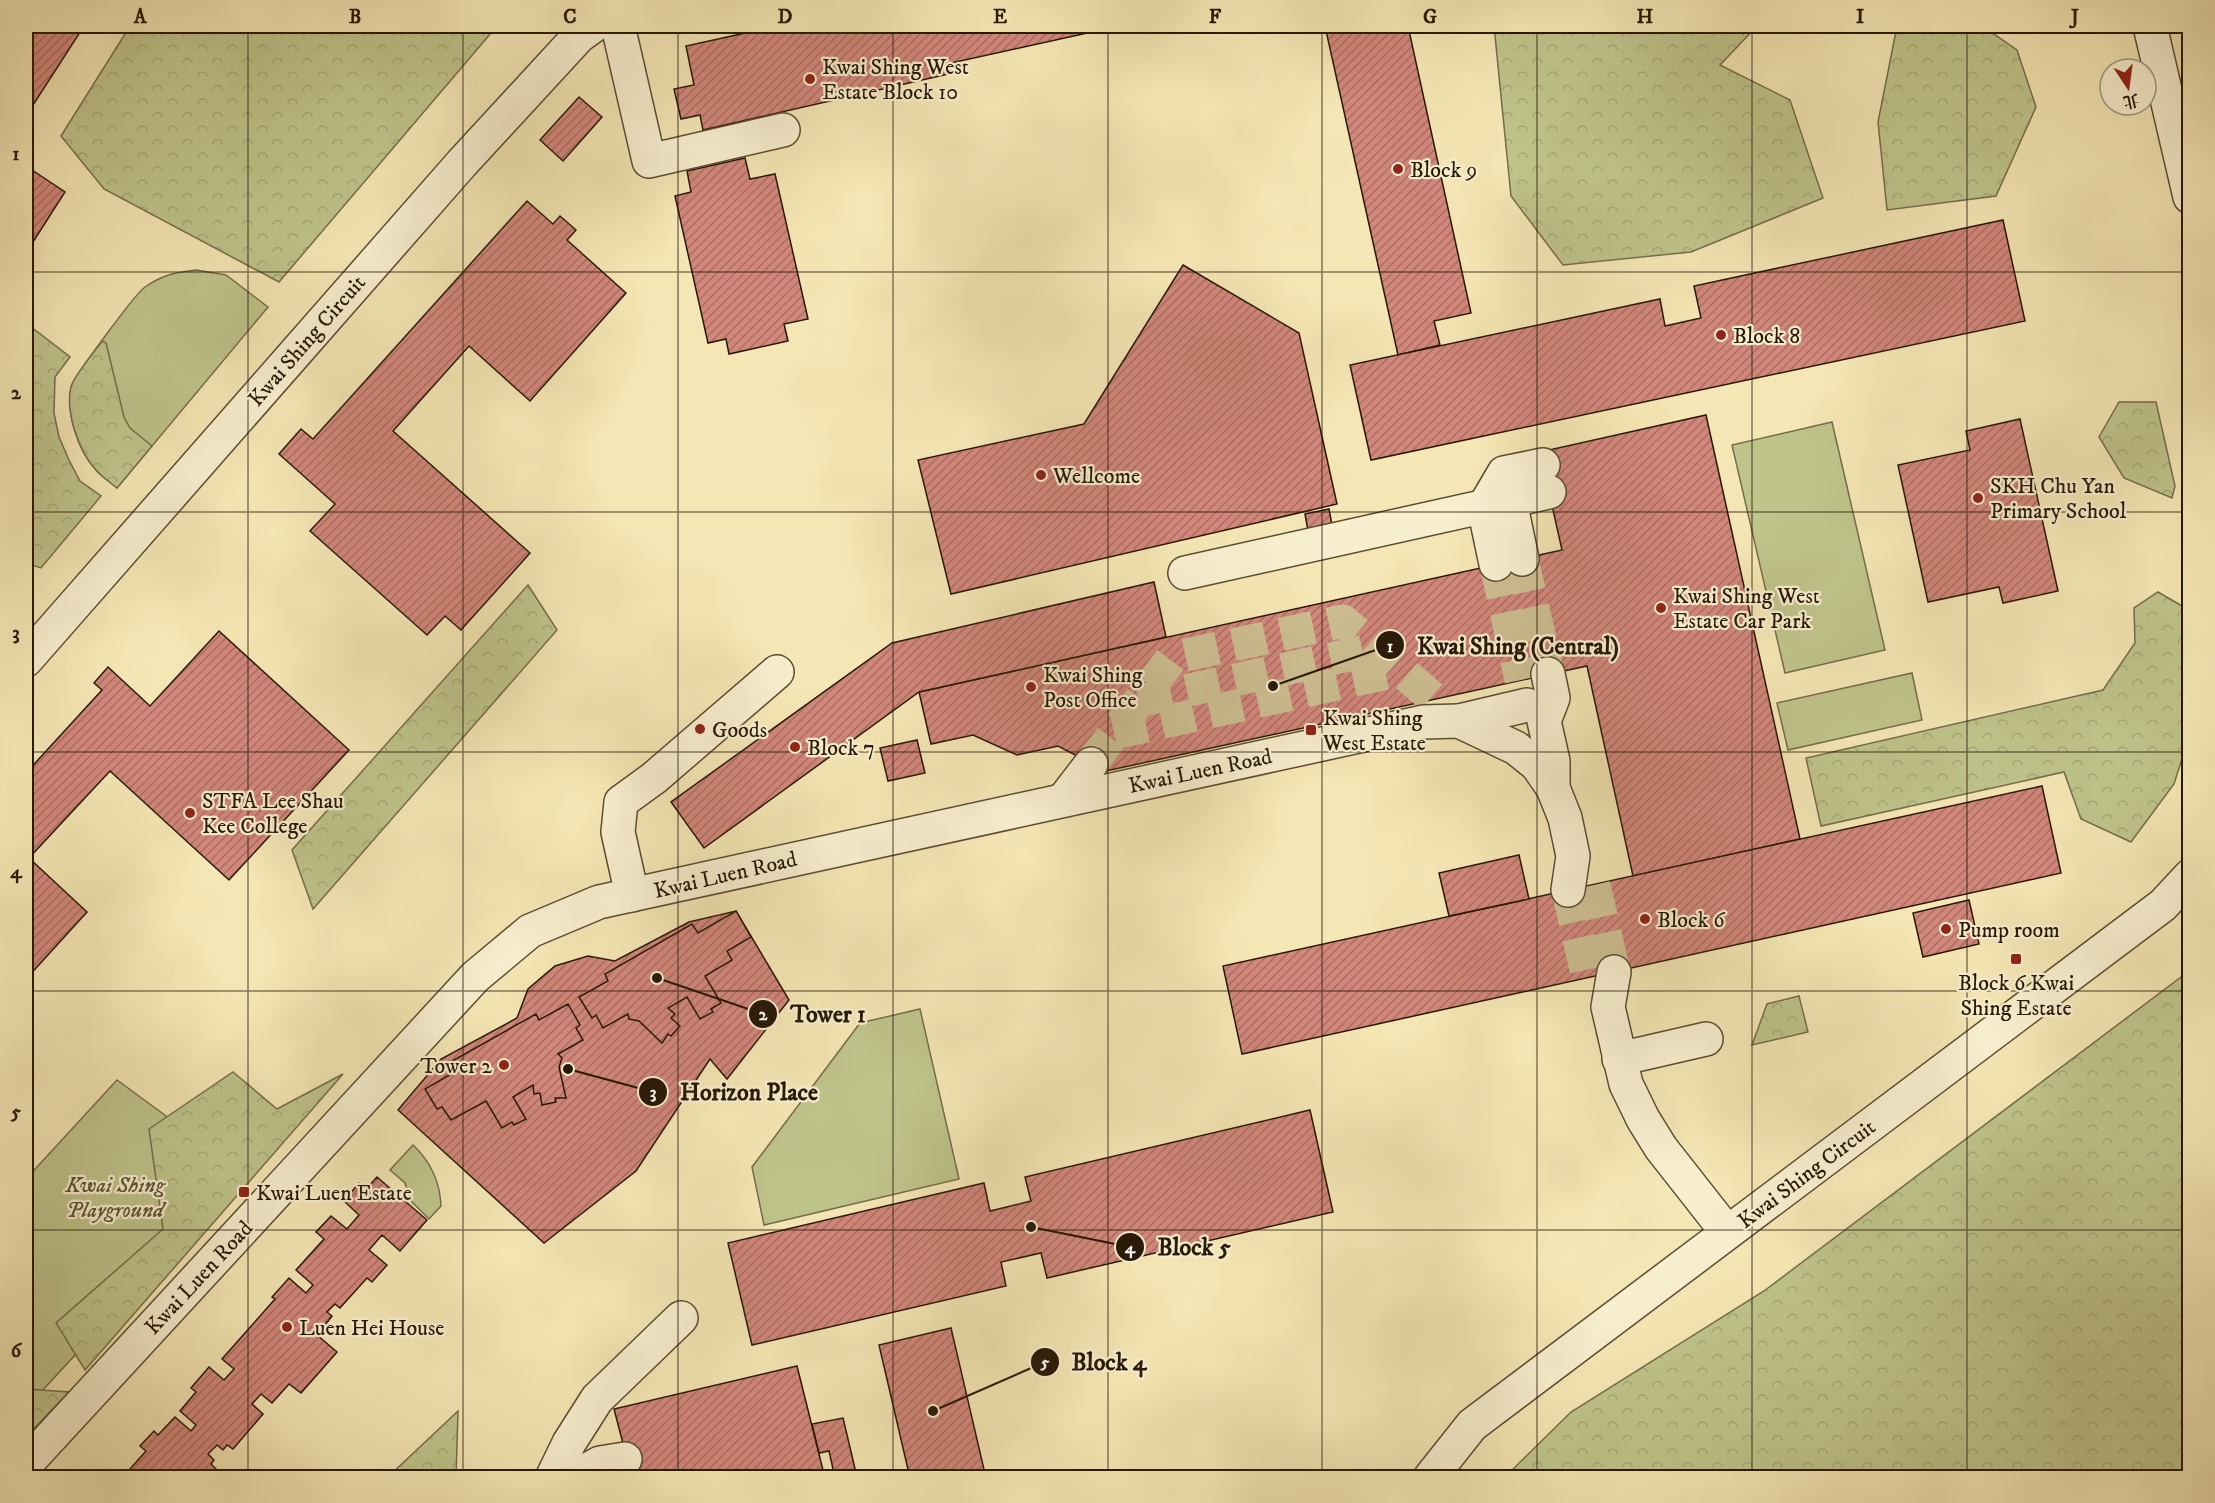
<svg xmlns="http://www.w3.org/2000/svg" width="2215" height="1503" font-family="'IM FELL DW Pica','Noto Serif TC',serif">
<defs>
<pattern id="forest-crowns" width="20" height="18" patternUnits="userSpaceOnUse" patternTransform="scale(1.5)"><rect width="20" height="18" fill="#bfc48b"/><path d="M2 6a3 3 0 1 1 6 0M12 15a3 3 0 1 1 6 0" fill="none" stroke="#a4a876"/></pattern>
<pattern id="building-hatch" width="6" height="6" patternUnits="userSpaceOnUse" patternTransform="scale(1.5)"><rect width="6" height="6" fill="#d2877b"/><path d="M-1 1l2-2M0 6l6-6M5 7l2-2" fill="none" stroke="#aa6d63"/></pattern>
</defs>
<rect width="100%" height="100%" fill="#f5e7b5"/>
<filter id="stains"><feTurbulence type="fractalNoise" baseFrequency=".00333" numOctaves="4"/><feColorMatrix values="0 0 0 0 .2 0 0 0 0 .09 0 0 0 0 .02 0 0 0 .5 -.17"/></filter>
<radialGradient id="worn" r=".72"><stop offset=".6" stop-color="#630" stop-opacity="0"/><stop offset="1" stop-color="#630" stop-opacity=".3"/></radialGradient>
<g fill="#bfc48b" stroke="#736e49" stroke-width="1.5">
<path d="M196,270L226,275L268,307L117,488C110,482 102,477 96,470C78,451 66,414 71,388C72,379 135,294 145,287C164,274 174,273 196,270Z"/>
<path d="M1832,422L1885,650L1785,673L1732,445Z"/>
<path d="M1912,673L1922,720L1788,750L1777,703Z"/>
<path d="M920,1009L959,1179L764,1225L752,1167L860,1023Z"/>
<path d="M117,1080L244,1173L26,1408V1179Z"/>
<path d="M413,1145C430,1161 440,1182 441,1206L429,1219L411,1201L405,1183L390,1170Z"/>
</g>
<g fill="url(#forest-crowns)" stroke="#736e49" stroke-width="1.5">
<path d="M130,26H497L279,282L104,189L61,136Z"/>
<path d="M1494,26H1757L1720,65L1790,100L1823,198L1691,252L1563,265L1511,196Z"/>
<path d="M1897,26H1977L1985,28L2017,50L2036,107L1996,196L1887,210L1878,122Z"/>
<path d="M26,323L70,357L55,377L54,413L59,437L69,460L80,481L101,496L41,568L26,563Z"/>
<path d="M102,341L106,343L124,417L130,428L152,446L117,488C110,482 102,477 96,470C79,452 65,411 71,387C73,377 95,351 102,341Z"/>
<path d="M2119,402H2156L2175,486L2172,498L2124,478L2099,437Z"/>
<path d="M528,585L557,630L313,909L292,850Z"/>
<path d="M2158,592L2189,610V737L2174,784L2131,842L2081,819L2064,772L1821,826L1806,758L2103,690L2135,643L2134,608Z"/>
<path d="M2189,971V1477H1505L1571,1412L1764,1291Z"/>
<path d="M1799,996L1808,1032L1752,1045L1767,1004Z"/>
<path d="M233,1072L277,1109L343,1074L85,1370L56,1323L163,1229L149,1129Z"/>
<path d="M26,1389L69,1392L26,1437Z"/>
<path d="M458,1411L456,1477H388Z"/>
</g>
<g fill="url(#building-hatch)" stroke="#271807" stroke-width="1.5">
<path d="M26,26H84L26,116Z"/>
<path d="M777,26H1119L951,63L953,73L703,130L700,115L681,119L674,89L694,85L686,46Z"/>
<path d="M1325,26H1408L1471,313L1434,321L1440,345L1398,355Z"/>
<path d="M579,97L602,117L563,161L540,140Z"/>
<path d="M745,158L750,179L775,174L808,319L784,324L788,341L729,354L726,339L708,343L675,196L691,192L687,171Z"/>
<path d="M26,166L65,192L26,253Z"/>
<path d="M527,201L553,224L560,216L576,230L567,240L626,293L530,401L469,346L393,431L530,553L461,630L445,616L427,635L310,531L335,504L279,454L301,429L313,439Z"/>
<path d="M2003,220L2025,321L1371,460L1350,365L1660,299L1665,326L1701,318L1694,286Z"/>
<path d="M1183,265L1299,333L1337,504L951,594L918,460L1084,424Z"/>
<path d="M1706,415L1800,839L1633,876L1587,666L1106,771L1058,746L1017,755L973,735L931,744L919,692L1562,550L1540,452Z"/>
<path d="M2020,419L2058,591L2003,603L1999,587L1928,602L1898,465L1970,450L1966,431Z"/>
<path d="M1329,509L1333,531L1309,536L1305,514Z"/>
<path d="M1154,582L1166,637L919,692L704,848L671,802L892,643Z"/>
<path d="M219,631L349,750L229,880L110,771L29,858L87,912L26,979V773L102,690L94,683L108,667L150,706Z"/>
<path d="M917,740L925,773L888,781L880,748Z"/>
<path d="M2042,786L2061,873L1242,1054L1223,966Z"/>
<path d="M1519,855L1529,899L1449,916L1439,873Z"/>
<path d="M1969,900L1979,944L1923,957L1913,913Z"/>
<path d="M736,911L789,1000L727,1079L710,1059L636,1171L544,1243L398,1110L441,1059L517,1018L528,989L555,966L588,956L615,961L689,922Z"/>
<path d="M736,911L751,937L727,951L732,960L705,976L721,1003L711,1009L713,1012L700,1019L687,997L668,1008L675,1014L671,1018L680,1026L671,1036L668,1034L662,1043L639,1021L629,1019L628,1014L603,1028L596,1015L592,1018L579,997L608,981L605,974L692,924L698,933Z"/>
<path d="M568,1004L580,1025L576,1028L583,1040L558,1054L562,1058L559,1067L566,1098H555L556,1102L542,1105L540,1093L534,1094L533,1085L513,1097L526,1119L514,1125L512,1122L502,1128L486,1101L451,1120L442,1107L437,1109L425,1089L453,1073L447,1064L536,1014L539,1020Z"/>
<path d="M1310,1110L1333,1212L1047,1278L1041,1253L1001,1262L1006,1286L752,1345L728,1243L984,1183L990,1211L1031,1201L1025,1177Z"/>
<path d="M377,1177L427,1220L400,1251L382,1235L369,1250L387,1265L372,1282L367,1278L340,1308L335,1304L327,1312L332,1316L317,1335L337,1352L301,1393L289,1384L272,1403L261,1394L252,1404L263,1414L233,1449L227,1445L223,1450L217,1445L208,1454L214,1460L211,1464L216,1469L209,1478H194L189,1473L185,1478H139L130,1469L146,1451L140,1446L154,1431L158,1435L175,1417L191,1431L196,1425L180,1411L196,1392L191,1388L209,1367L224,1380L234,1369L222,1359L275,1299L272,1297L289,1278L306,1293L313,1285L296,1270L324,1239L316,1232L331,1216L347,1229L359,1215L344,1201L359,1183L366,1189Z"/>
<path d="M951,1328L986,1478H910L879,1345Z"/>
<path d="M797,1366L825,1478H632L614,1409Z"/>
<path d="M843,1418L857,1477V1478H835L829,1451L819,1453L812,1424Z"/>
</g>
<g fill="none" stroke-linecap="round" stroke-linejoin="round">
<g stroke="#ccbe92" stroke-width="33" stroke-dasharray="33 16" stroke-linecap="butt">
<path d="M1522,559L1548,674"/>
<path d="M1496,564L1521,680"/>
<path d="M1139,701L1376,649"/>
<path d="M1114,733L1401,670"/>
<path d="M1091,764L1172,658L1343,621L1434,699"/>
<path d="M1594,885L1614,972"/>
<path d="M1568,890L1588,978"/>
</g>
<g stroke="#5a4c32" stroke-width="36">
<g id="minor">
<path d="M618,26L649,161L783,130"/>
<path d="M2150,26L2190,197"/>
<path d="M1510,501L1522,559"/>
<path d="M1496,564L1484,507L1504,473L1543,465"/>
<path d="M1185,573L1549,492"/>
<path d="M26,660L462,163L579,36L593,26"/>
<path d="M1548,674L1553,698L1544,721L1553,761V788"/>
<path d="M1459,721L1527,705"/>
<path d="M1064,799L1091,764"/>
<path d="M632,895L618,832L621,802L654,778L777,672"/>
<path d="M1614,972L1608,1007L1626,1084L1643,1119L1661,1148L1727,1232"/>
<path d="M1619,1059L1706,1039"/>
<path d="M26,1464L475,977L530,931L599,902L1423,722L1459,721L1516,748L1537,765L1553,788L1565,818L1573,856L1568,890"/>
<path d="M552,1478L569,1443L597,1399L681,1318"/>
<path d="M573,1478L600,1463L625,1459"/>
<path d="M1430,1478L1472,1425L2163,905L2190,876"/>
</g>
</g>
<use href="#minor" stroke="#f8efcf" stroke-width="33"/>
</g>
<path fill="none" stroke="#271807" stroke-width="1.5" stroke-opacity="0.55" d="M248,26V1478M463,26V1478M678,26V1478M893,26V1478M1108,26V1478M1322,26V1478M1537,26V1478M1752,26V1478M1967,26V1478M26,272H2190M26,512H2190M26,752H2190M26,991H2190M26,1230H2190"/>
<g fill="#8f2418" stroke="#f8efcf" stroke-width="2">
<circle cx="810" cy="79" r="6"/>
<circle cx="1398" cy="169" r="6"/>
<circle cx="1721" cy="335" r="6"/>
<circle cx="1041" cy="475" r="6"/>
<circle cx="1978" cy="498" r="6"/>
<circle cx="1661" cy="608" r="6"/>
<circle cx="1031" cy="687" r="6"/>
<circle cx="700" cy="729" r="6"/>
<rect x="1305" y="724" width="12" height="12" rx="3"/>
<circle cx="795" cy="747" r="6"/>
<circle cx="190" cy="813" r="6"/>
<circle cx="1645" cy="919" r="6"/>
<circle cx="1946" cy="929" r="6"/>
<rect x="2010" y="953" width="12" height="12" rx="3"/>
<circle cx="504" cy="1065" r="6"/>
<rect x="238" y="1186" width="12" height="12" rx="3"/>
<circle cx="287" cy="1327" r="6"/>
</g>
<g text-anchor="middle" stroke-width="4.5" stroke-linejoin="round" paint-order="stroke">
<g font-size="22" fill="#271807" stroke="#f8efcf" text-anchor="start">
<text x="822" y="74">Kwai Shing West<tspan x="822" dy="25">Estate Block 10</tspan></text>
<text x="1410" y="177">Block 9</text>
<text x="1733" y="343">Block 8</text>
<text x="1053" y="483">Wellcome</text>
<text x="1990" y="493">SKH Chu Yan<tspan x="1990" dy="25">Primary School</tspan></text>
<text x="1673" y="603">Kwai Shing West<tspan x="1673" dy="25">Estate Car Park</tspan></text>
<text x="1043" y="682">Kwai Shing<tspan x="1043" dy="25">Post Office</tspan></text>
<text x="1323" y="725">Kwai Shing<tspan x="1323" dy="25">West Estate</tspan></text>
<text x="712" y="737">Goods</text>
<text x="807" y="755">Block 7</text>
<text x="202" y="808">STFA Lee Shau<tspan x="202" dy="25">Kee College</tspan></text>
<text x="1657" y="927">Block 6</text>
<text x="1958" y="937">Pump room</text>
<text x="2016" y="990" text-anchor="middle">Block 6 Kwai<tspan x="2016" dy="25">Shing Estate</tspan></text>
<text x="492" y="1073" text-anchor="end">Tower 2</text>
<text x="256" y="1200">Kwai Luen Estate</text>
<text x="299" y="1335">Luen Hei House</text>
</g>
<g font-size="22" fill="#271807" stroke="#f8efcf">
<text transform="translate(306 340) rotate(-49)" y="8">Kwai Shing Circuit</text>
<text transform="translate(1200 770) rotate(-12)" y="8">Kwai Luen Road</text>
<text transform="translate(725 874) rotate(-13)" y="8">Kwai Luen Road</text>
<text transform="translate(1806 1173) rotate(-37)" y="8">Kwai Shing Circuit</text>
<text transform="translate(198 1277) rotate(-47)" y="8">Kwai Luen Road</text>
</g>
<g font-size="22" font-style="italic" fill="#5c5435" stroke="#f8efcf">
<text x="115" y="1192">Kwai Shing<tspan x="115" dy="25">Playground</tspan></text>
</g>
</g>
<path fill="none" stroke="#271807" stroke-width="2" d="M1273 686L1390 645M657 978L763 1014M568 1069L653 1092M1031 1227L1130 1247M933 1411L1045 1362"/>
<g fill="#271807" stroke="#f8efcf" stroke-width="2">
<circle cx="1273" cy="686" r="6"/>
<circle cx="657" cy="978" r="6"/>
<circle cx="568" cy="1069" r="6"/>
<circle cx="1031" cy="1227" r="6"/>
<circle cx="933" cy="1411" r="6"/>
<circle cx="1390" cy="645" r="15"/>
<circle cx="763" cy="1014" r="15"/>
<circle cx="653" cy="1092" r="15"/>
<circle cx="1130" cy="1247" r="15"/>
<circle cx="1045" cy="1362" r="15"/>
</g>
<g font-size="18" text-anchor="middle" font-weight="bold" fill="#fff">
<text x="1390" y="652">1</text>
<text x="763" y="1020">2</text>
<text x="653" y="1098">3</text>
<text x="1130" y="1253">4</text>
<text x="1045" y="1368">5</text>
</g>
<g font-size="24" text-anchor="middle" font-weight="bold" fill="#271807" stroke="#f8efcf" stroke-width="4.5" stroke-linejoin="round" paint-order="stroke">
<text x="1518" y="654">Kwai Shing (Central)</text>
<text x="828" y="1022">Tower 1</text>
<text x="749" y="1100">Horizon Place</text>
<text x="1194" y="1255">Block 5</text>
<text x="1109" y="1370">Block 4</text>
</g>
<rect width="2215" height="1503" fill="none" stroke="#f5e7b5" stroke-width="66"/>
<g transform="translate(2128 87) rotate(167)"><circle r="28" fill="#f8efcf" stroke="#a4997f" stroke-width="1.5"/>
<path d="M0-4.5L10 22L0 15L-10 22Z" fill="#8f2418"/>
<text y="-9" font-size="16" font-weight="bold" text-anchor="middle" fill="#271807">北</text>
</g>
<rect x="33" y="33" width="2149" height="1437" fill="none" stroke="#271807" stroke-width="2"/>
<g font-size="20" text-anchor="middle" font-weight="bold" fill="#271807">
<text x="140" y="23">A</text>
<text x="355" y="23">B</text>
<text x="570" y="23">C</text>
<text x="785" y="23">D</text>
<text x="1000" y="23">E</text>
<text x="1215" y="23">F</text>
<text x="1430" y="23">G</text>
<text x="1645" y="23">H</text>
<text x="1860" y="23">I</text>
<text x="2075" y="23">J</text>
<text x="16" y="160">1</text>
<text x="16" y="399">2</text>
<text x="16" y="639">3</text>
<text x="16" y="878">4</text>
<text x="16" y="1118">5</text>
<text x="16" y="1357">6</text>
</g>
<rect width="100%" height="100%" filter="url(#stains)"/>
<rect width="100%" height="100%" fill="url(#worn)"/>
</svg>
